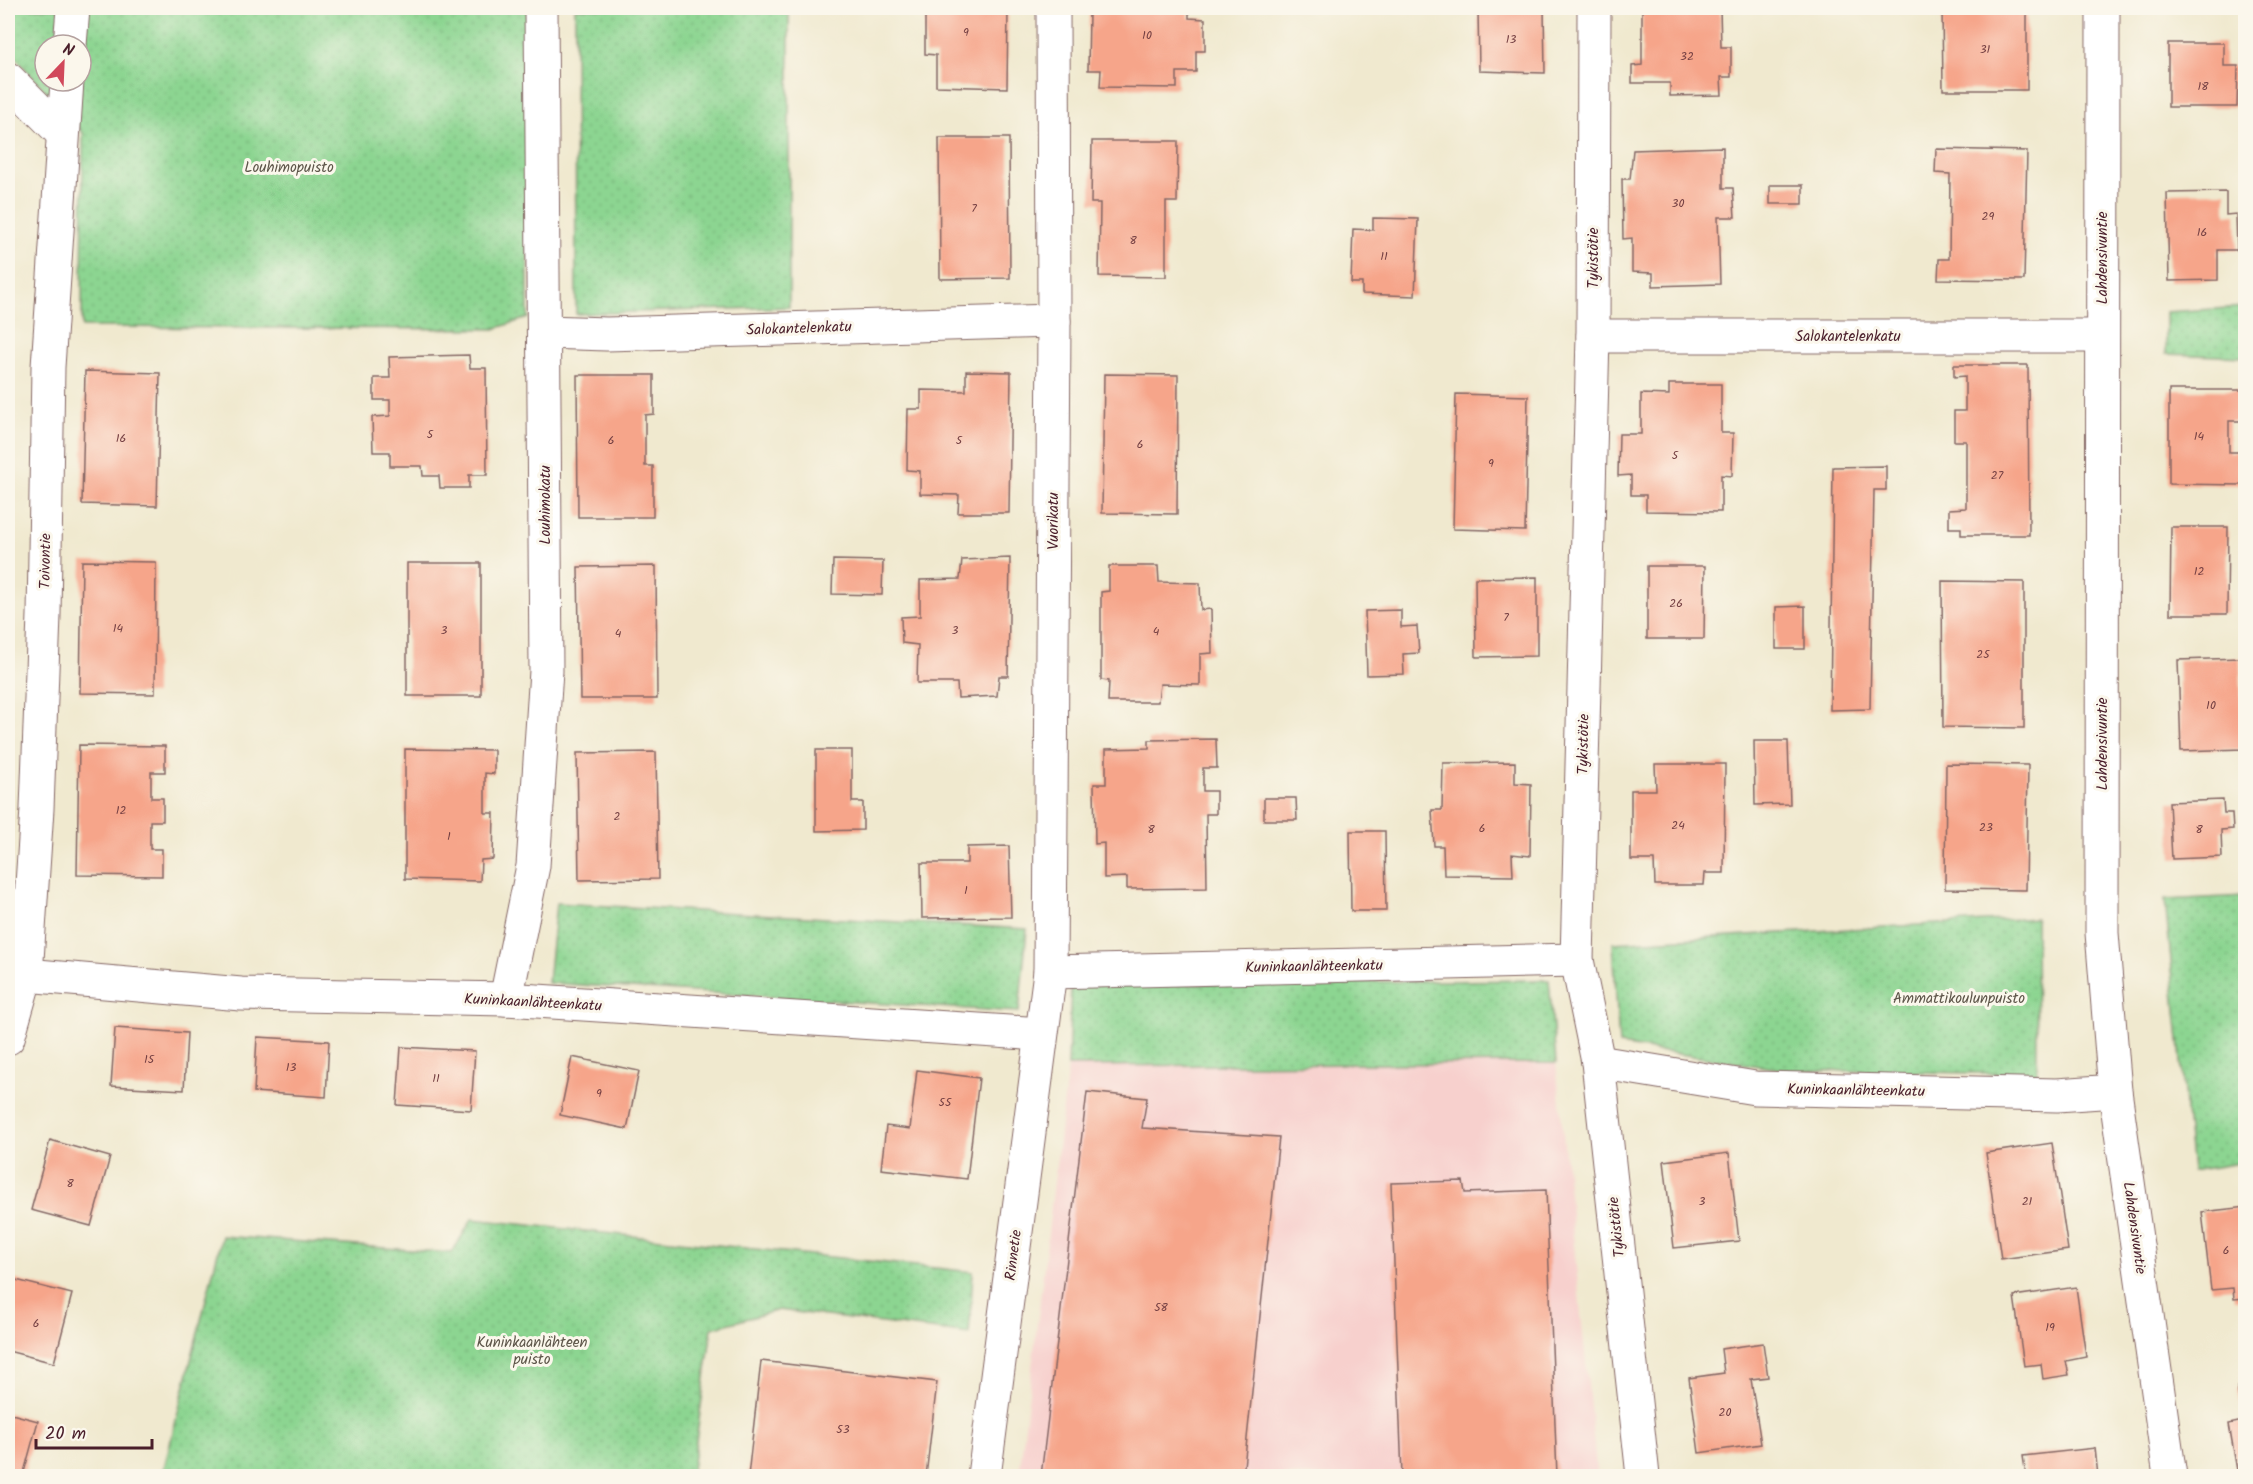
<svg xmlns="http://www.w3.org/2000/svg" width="2253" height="1484" font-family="Kalam,sans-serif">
<defs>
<pattern id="park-dots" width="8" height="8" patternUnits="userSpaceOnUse" patternTransform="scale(1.5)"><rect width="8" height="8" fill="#8cd591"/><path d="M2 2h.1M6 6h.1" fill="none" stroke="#7ab67d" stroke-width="1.8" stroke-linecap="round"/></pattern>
</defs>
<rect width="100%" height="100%" fill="#fbf7ec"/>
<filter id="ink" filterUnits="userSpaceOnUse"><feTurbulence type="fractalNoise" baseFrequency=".0167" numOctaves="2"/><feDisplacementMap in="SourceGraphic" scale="12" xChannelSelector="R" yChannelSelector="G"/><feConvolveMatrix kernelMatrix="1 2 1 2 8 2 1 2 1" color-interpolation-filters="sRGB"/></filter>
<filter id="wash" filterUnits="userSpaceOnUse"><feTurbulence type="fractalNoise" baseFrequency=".008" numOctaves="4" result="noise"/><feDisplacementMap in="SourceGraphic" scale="24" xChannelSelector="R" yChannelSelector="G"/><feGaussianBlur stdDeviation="1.35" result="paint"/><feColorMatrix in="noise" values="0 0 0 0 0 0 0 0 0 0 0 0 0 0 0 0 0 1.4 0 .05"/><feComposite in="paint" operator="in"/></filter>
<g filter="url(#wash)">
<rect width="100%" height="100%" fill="#f0e9cf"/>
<path fill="#f7d0cd" d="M1556,1063L1597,1476H1019L1068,1066Z"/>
<g fill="url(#park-dots)" stroke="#6b7a5e" stroke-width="1.5" fill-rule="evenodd">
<path d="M8,8H527L528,318L494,329L82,327L83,133L8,49ZM45,45H81V81H45Z"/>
<path d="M575,8H789V307L576,314Z"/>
<path d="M2245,307V357L2166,354V312Z"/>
<path d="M2245,896V1162L2192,1171L2165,900Z"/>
<path d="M556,903L1027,929L1019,1012L548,983Z"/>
<path d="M2036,918L2037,1074L1786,1070L1619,1045L1613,943Z"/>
<path d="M1549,980L1556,1063L1068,1066L1071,985Z"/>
<path d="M472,1219L973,1272L969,1334L779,1310L712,1328L691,1476H162L222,1236L452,1253Z"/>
</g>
<g id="blocks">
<g fill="#f6a58a">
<path d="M935,8H1008L1007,88L936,86V55L925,54V9H935Z"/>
<path d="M1098,8H1189V18L1205,19V51H1196V72H1177V88L1100,87L1101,70H1088L1089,13H1098Z"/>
<path d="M1478,8H1544L1545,73L1479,71Z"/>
<path d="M1642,8H1720L1721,47H1731V77H1721L1722,95L1670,96V83H1632V66L1642,65Z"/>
<path d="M1942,8H2027V90H1943Z"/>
<path d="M2168,43H2224V66H2238L2237,107H2168Z"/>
<path d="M939,138H1009L1010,278L940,279Z"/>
<path d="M1092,141H1178L1177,202H1166V277L1099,276L1100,203H1091Z"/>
<path d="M1723,147V188H1733L1735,217H1718L1720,284L1653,286V273L1632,272V238L1623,239L1622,179H1630L1633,150Z"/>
<path d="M1936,149L2027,151L2024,280L1938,279L1939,259H1949L1950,174L1935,173Z"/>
<rect x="1770" y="185" width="33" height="19"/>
<path d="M2226,192V215L2236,214L2237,250H2218V280L2169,281L2167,193Z"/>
<path d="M1373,218L1418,219L1415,296L1362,294V283H1351L1353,229L1373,230Z"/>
<path d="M469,355L470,368H486L487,475H469V488H440L439,476H423L422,466H390V452H373L372,417L390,416V400H374V378H390L389,357Z"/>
<path d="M1954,365H2028L2029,535H1961V528H1949V509L1966,508V441H1954V411H1965V376L1954,377Z"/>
<path d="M85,371L160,373L157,506L82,504Z"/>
<path d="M966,371L1011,372L1009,513H958L959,495L920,494V471L907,470L908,409H921V390L966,391Z"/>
<path d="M1104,374L1178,375L1177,514L1102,513Z"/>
<path d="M577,375H654V414L645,415V466H653V517H578Z"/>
<path d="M1669,384H1721V433H1733L1732,476L1721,475V512L1646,511V495H1631V475L1618,476L1619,434H1641V394L1669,395Z"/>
<path d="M2169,390H2246V421H2229V452H2246L2245,485L2169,484Z"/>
<path d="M1456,394L1528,396L1525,531L1453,529Z"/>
<path d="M1886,466V490H1874L1870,709L1830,710L1833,467Z"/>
<path d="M2171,527H2228L2227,614H2170Z"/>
<path d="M1010,558L1008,676H999L997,696L958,698L957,683H917L918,645L902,643L901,617L920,616V580L960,579L962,560Z"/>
<path d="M833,560L883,561L882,595L832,594Z"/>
<path d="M82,561L156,562L155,694L80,693Z"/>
<rect x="407" y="563" width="74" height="133"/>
<path d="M656,566L657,699H580L578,567Z"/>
<path d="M1109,566H1158L1159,582L1200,583L1201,610L1211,609L1212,653L1200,654V685L1160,684L1158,702H1108L1109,681L1101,680V592L1109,591Z"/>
<path d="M1647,566H1705L1704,639H1647Z"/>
<path d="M1537,577V656L1476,657L1475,578Z"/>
<path d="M1942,581L2024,582V728L1943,727Z"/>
<path d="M1805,606V649H1776V607Z"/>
<path d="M1401,610V627L1417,626L1419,653L1403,654L1404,674L1367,675L1365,611Z"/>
<path d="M2240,658L2243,749L2181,751L2178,660Z"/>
<path d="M1216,739L1217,768H1203V791H1216V814H1206L1207,888L1127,889V877L1104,878V843L1095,844L1094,784H1106V749L1149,748V740Z"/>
<path d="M1754,741H1788L1790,804L1755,805Z"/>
<path d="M79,745L165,746V772H151V798H163V821H150V849H162V876L77,875Z"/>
<path d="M405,749L494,750V774L485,773V813H494L493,859L481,860L480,881L405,879Z"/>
<path d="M816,750H852V802H863V830L816,831Z"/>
<path d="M656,752L658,879L579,880L577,753Z"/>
<path d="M1515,762V783L1531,784L1530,856L1512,854L1513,876L1444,875L1443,846H1434L1432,810H1442L1443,763Z"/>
<path d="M1655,764H1725L1724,873H1705L1704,885H1655L1654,860H1631V790H1656Z"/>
<path d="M1946,764L2028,765L2026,890L1945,889Z"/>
<path d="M1264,798H1296L1297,820H1264Z"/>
<path d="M2223,800L2224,813H2232L2233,829L2221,830L2222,857L2172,859L2169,802Z"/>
<path d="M1350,831H1385L1386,911H1351Z"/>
<path d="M1009,846L1011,917L922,918L921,863H967V847Z"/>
<path d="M115,1028L187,1033L184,1090L111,1086Z"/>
<path d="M257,1037L329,1041L326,1097L254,1092Z"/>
<path d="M401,1047L475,1051L471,1110L397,1105Z"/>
<path d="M572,1057L639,1071L627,1129L560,1115Z"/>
<path d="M917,1070L979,1078L967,1179L881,1169L886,1126L910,1129Z"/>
<path d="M1087,1092L1147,1098L1142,1128L1279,1137L1243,1476H1041Z"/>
<path d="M50,1140L110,1157L91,1226L31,1210Z"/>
<path d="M2052,1143L2068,1250L2001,1259L1986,1153Z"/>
<path d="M1729,1153L1739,1241L1674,1248L1664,1161Z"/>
<path d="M1463,1181L1465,1193L1546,1190L1557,1476H1402L1391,1183Z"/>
<path d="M2246,1207V1298L2234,1299L2233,1288L2211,1290L2202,1212Z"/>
<path d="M12,1279L72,1294L54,1363L8,1351V1296Z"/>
<path d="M2076,1287L2086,1357L2066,1361L2069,1375L2043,1379L2041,1364L2024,1366L2014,1296Z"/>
<path d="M1763,1343L1768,1377L1751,1379L1761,1444L1699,1453L1689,1378L1724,1373L1721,1349Z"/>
<path d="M761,1361L937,1382L926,1476H748Z"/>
<path d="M2246,1385V1476H2238L2229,1424L2243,1421L2237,1387Z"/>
<path d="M8,1413L38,1421L23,1476H8Z"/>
<path d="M2095,1448L2098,1476H2026L2023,1456Z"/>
</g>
</g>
</g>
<g filter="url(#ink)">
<use href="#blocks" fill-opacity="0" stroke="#846664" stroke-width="1.5"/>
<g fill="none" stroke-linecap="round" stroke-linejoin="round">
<g stroke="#846664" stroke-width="35">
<g id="street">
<path d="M1594,8L1593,336L1577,960L1598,1062L1643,1476"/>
<path d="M70,45L73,9"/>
<path d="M8,79L62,133"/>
<path d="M545,332L607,334L1054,321"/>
<path d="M1593,336H2102"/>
<path d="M1050,972L1577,960"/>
<path d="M26,975L241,994L506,999L1041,1034"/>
<path d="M506,999L533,866L546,671L541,8"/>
<path d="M8,1038L26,975L37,809L44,615L48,367L67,81"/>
<path d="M1598,1062L1755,1088L2057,1095L2115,1091"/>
<path d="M984,1476L1050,972L1054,321L1053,8"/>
</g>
</g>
<g stroke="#846664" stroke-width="35">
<path id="secondary" d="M2103,8L2102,933L2115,1091L2170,1476"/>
</g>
<use href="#street" stroke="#fff" stroke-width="33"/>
<use href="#secondary" stroke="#fff" stroke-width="33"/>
</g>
</g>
<g text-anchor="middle" stroke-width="6" stroke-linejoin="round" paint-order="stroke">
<g font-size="12" fill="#754043">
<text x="966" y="36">9</text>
<text x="1147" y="39">10</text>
<text x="1511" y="43">13</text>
<text x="1985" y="53">31</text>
<text x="1687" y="60">32</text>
<text x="2203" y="90">18</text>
<text x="1678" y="207">30</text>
<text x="974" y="212">7</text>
<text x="1988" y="220">29</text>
<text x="2202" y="236">16</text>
<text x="1133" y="244">8</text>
<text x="1384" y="260">11</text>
<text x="430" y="438">5</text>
<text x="2199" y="440">14</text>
<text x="121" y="442">16</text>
<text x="611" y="444">6</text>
<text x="959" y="444">5</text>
<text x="1140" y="448">6</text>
<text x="1675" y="459">5</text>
<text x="1491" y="467">9</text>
<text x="1997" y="479">27</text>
<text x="2199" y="575">12</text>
<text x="1676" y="607">26</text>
<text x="1506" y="621">7</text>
<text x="118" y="632">14</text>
<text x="444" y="634">3</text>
<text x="955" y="634">3</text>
<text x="1156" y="635">4</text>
<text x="618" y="637">4</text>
<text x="1983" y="658">25</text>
<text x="2211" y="709">10</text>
<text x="121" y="814">12</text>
<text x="617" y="820">2</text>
<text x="1678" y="829">24</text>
<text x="1986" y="831">23</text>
<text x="1482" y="832">6</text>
<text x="1151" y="833">8</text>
<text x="2199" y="833">8</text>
<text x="449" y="840">1</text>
<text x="966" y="894">1</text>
<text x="149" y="1063">15</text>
<text x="291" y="1071">13</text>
<text x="436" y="1082">11</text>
<text x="599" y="1097">9</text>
<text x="945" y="1106">55</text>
<text x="70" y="1187">8</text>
<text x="1702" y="1205">3</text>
<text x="2027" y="1205">21</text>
<text x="2226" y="1254">6</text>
<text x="1161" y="1311">58</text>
<text x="36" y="1327">6</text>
<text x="2050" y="1331">19</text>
<text x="1725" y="1416">20</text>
<text x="843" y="1433">53</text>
</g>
<g font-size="15" fill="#5e564a" stroke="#fbf7ec">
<text x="289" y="172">Louhimopuisto</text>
<text x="1959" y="1003">Ammattikoulunpuisto</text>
<text x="532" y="1347">Kuninkaanlähteen<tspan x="532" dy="17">puisto</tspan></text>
</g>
<g font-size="15" fill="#4a1f2b" stroke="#fbf7ec">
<text transform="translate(1593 258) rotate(-90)" y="5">Tykistötie</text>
<text transform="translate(2102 258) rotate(-90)" y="5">Lahdensivuntie</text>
<text transform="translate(799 328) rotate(-2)" y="5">Salokantelenkatu</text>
<text x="1848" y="341">Salokantelenkatu</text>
<text transform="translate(545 505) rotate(-90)" y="5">Louhimokatu</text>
<text transform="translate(1053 521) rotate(-90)" y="5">Vuorikatu</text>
<text transform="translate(45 561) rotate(-89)" y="5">Toivontie</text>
<text transform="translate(1583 744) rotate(-89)" y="5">Tykistötie</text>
<text transform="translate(2102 744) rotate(-90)" y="5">Lahdensivuntie</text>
<text transform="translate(1314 966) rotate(-1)" y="5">Kuninkaanlähteenkatu</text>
<text transform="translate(533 1002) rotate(3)" y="5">Kuninkaanlähteenkatu</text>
<text transform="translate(1856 1090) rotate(1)" y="5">Kuninkaanlähteenkatu</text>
<text transform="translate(1616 1227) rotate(-96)" y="5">Tykistötie</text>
<text transform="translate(2135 1228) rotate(82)" y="5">Lahdensivuntie</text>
<text transform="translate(1013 1255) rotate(-83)" y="5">Rinnetie</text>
</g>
</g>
<rect width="2253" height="1484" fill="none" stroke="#fbf7ec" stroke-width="30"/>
<g transform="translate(63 63) rotate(23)"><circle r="28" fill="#fbf7ec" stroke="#b4a19f" stroke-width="1.5"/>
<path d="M0-4.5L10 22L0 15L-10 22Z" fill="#d1495b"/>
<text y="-9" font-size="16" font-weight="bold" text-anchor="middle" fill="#4a1f2b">N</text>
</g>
<path d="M36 1439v9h116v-9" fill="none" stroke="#4a1f2b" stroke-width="3"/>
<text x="45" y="1439" font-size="18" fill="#4a1f2b" stroke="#fbf7ec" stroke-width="4.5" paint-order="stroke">20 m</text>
</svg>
